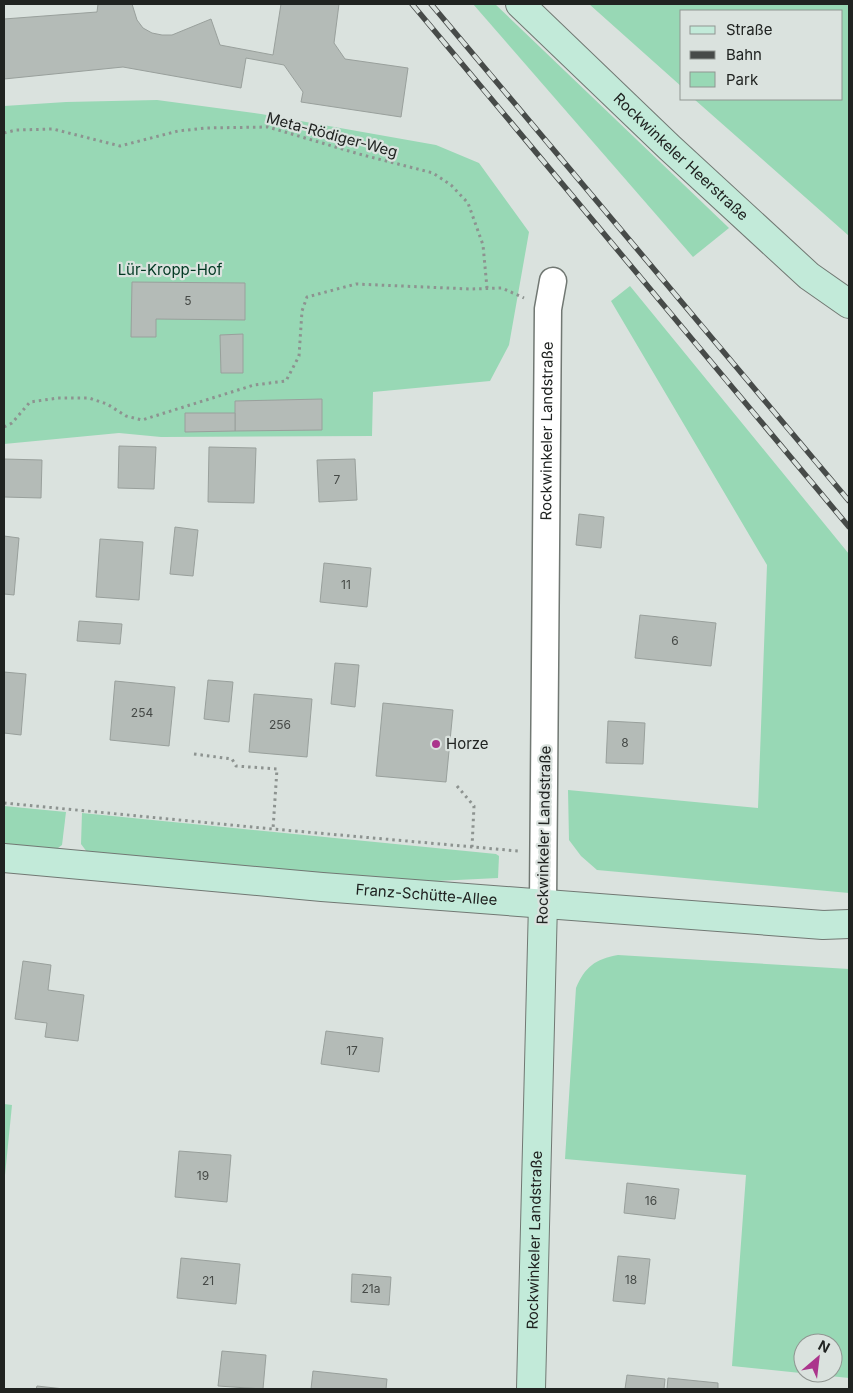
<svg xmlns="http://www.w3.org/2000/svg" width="853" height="1393" font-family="Inter,sans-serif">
<rect width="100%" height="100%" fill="#dae2de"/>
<g fill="#98d8b5" fill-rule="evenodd">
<path d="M473,4H495L729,228L693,257Z"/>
<path d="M589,4H849V236L694,99H842V11H682V87Z"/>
<path d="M157,100L261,114L436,145L479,163L529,232L509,345L490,381L373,392L372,436L161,437L119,433L4,444V106L66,102Z"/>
<path d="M630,286L849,554V893L597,870L581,856L569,840L568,790L758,808L767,565L611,301Z"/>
<path d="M4,806L66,812L62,845L50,854L4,850Z"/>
<path d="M82,813L496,854L499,856L498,878L396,883L90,856L81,844Z"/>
<path d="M618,955L849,969V1378L732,1366L746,1175L565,1159L576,988C585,967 595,959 618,955ZM803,1343H833V1373H803Z"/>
<path d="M4,1104L12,1105L4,1185Z"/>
</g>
<g fill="#b4bbb7" stroke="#99a09c">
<path d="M98,4H132L137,20L143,28L152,33L162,35H172L211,19L220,45L273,55L281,4H339L334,43L345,59L408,68L401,117L301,102L303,92L284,65L246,58L241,88L123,67L4,79V19L97,12Z"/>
<path d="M132,282L245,283V320L156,319V337H131Z"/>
<path d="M243,334V373H221L220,335Z"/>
<path d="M322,399V430L235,431V401Z"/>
<path d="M185,413H235V431L185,432Z"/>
<path d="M119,446L156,447L154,489L118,488Z"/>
<path d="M209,447L256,448L254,503L208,502Z"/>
<path d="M4,459L42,460L41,498L4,497Z"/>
<path d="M355,459L357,500L319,502L317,460Z"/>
<path d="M579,514L604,517L601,548L576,545Z"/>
<path d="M175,527L198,530L193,576L170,574Z"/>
<path d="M4,536L19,538L14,595L4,594Z"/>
<path d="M100,539L143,542L139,600L96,597Z"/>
<path d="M324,563L371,568L367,607L320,602Z"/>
<path d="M640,615L716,623L711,666L635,658Z"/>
<path d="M79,621L122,624L120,644L77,641Z"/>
<path d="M335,663L359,665L355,707L331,704Z"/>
<path d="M4,672L26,674L21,735L4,733Z"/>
<path d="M208,680L233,682L229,722L204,719Z"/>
<path d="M115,681L175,687L169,746L110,740Z"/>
<path d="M254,694L312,699L307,757L249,752Z"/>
<path d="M383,703L453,710L446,782L376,776Z"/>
<path d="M608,721L645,723L643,764L606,763Z"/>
<path d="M23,961L51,965L48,990L84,995L78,1041L45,1037L47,1023L15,1019Z"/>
<path d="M326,1031L383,1038L379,1072L321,1064Z"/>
<path d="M179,1151L231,1155L227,1202L175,1197Z"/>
<path d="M627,1183L679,1189L675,1219L624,1213Z"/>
<path d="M618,1256L650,1259L645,1304L613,1301Z"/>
<path d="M181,1258L240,1264L236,1304L177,1298Z"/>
<path d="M352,1274L391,1277L389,1305L351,1302Z"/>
<path d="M222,1351L266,1355L263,1389L218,1386Z"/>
<path d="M313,1371L387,1379L386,1389H311Z"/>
<path d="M627,1375L665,1379L664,1389H625Z"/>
<path d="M668,1378L718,1383V1389H667Z"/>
<path d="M37,1386L64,1389H36Z"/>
</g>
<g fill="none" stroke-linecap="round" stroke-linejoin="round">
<g stroke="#717873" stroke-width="29">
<g id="street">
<path id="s1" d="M543,903L548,309L553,281"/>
</g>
</g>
<g stroke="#717873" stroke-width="30">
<g id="secondary">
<path id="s2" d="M520,4L669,147L809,276L849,304"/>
<path id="s3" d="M4,858L322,887L823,925L849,924"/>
<path id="s4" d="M531,1389L543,903"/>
</g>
</g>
<g stroke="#8d9390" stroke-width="3" stroke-dasharray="2.5 4" stroke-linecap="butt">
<path d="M4,133L16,130L53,129L120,146L178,131L206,128L268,127L359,154L433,173L451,185L468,203L483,245L487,288"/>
<path d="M4,427L12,423L30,402L58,398H89L107,404L126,416L142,420L254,385L286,381L299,356L302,311L307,297L356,284L470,289L502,288L524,298"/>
<path d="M194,754L232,759L236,766L277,769L273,829"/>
<path d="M457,786L474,806L472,847"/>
<path d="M4,803L273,829L518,851"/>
</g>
<use href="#street" stroke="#fff" stroke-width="26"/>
<use href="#secondary" stroke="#c2ead9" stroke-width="28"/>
<g stroke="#474b49" stroke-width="5.5">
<g id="rail">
<path d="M412,4L849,527"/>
<path d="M431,4L849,501"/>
</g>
</g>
<use href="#rail" stroke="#dae2de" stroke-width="4" stroke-dasharray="11" stroke-linecap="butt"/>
</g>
<circle fill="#ab358c" stroke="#dae2de" stroke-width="2" cx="436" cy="744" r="5"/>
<g text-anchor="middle" stroke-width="4.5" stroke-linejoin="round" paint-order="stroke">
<g font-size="12" fill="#454946">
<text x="188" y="305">5</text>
<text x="337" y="484">7</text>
<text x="346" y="589">11</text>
<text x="675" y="645">6</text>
<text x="142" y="717">254</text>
<text x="280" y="729">256</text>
<text x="625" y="747">8</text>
<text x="352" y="1055">17</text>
<text x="203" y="1180">19</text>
<text x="651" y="1205">16</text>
<text x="631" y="1284">18</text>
<text x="208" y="1285">21</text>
<text x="371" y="1293">21a</text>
</g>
<g font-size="15" fill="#202321" stroke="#dae2de">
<text transform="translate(332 135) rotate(15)" y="5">Meta-Rödiger-Weg</text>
<text dy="5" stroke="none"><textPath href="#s2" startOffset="222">Rockwinkeler Heerstraße</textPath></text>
<text dy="5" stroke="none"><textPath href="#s1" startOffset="472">Rockwinkeler Landstraße</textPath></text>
<text transform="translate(544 835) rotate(-89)" y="5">Rockwinkeler Landstraße</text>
<text dy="5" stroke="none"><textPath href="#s3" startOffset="424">Franz-Schütte-Allee</textPath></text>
<text dy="5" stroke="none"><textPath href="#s4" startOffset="149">Rockwinkeler Landstraße</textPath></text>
</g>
<g font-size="15" fill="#003822" stroke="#dae2de">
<text x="170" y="275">Lür-Kropp-Hof</text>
</g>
<g font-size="15" fill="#202321" stroke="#dae2de" text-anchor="start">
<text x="446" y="749">Horze</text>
</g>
</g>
<rect width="853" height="1393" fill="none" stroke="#202321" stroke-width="10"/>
<rect x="680" y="10" width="162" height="90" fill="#dae2de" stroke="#909692"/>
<rect x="690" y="26" width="25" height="8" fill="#c2ead9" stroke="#909692"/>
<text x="726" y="35" font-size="15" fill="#202321">Straße</text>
<rect x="690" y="51" width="25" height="8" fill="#474b49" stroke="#909692"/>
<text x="726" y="60" font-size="15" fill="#202321">Bahn</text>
<rect x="690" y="72" width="25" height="15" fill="#98d8b5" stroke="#909692"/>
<text x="726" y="85" font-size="15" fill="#202321">Park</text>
<g transform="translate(818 1358) rotate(28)"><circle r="24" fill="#dae2de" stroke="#909692"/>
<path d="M0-4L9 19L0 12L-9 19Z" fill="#ab358c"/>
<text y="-8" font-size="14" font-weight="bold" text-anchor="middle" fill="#202321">N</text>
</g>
</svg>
